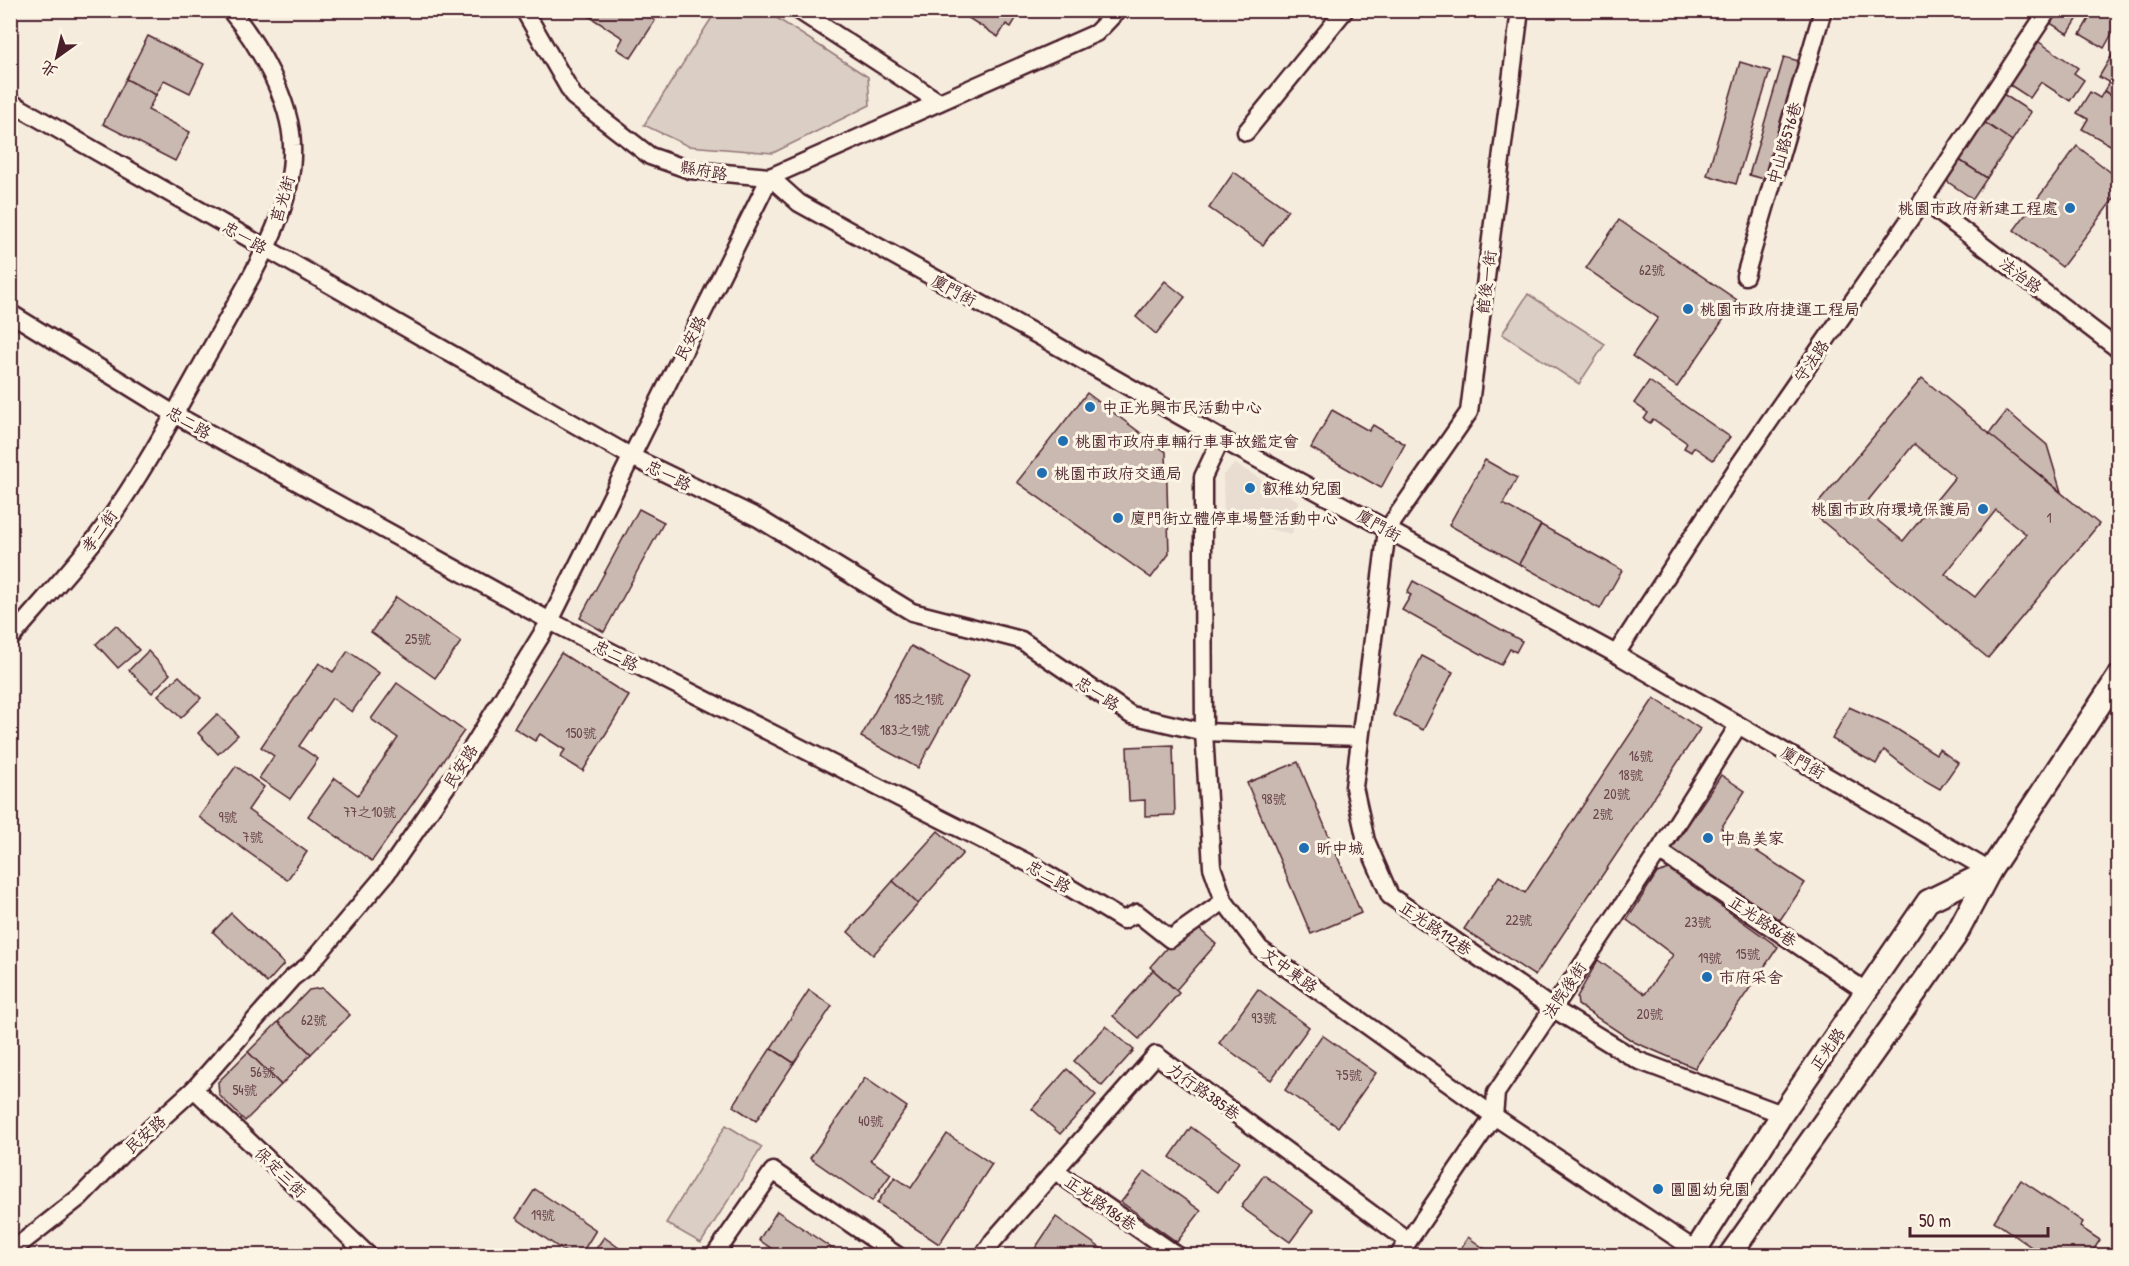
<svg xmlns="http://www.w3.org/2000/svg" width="2129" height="1266" font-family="'Patrick Hand','LXGW WenKai TC',sans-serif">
<rect width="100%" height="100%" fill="#f5ecde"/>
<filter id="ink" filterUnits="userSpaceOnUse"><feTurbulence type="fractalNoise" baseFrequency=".0167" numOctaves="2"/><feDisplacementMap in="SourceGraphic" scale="12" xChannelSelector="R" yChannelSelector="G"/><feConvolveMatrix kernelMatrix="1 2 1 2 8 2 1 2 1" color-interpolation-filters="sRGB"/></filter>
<g filter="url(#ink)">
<path fill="#e8ddd0" d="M1235,464L1299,501L1292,534L1224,519L1223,475Z"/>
<g fill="#dbcec4" stroke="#927678" stroke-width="1.5">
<path d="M716,11H766L868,77L870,105L773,153L688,146L644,125Z"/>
<path d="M1528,294L1605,344L1579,384L1502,334Z"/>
<path d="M726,1125L762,1147L701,1243L666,1223Z"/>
</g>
<g fill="#cab9b1" stroke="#4a1f2b" stroke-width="1.5" fill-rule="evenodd">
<path d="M579,10H639L655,21L631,58L617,49L623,38Z"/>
<path d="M956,10H1017L1020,12L1011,27L1006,24L998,37Z"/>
<path d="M2046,10H2083L2068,34L2042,18Z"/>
<path d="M2094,10H2118V23L2104,48L2080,34Z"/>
<path d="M148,36L204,64L190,93L164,80L156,95L126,79Z"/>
<path d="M2036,40L2078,68L2074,73L2084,80L2070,101L2041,82L2030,98L2007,83Z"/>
<path d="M2112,55L2118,59V100L2104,91L2109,82L2099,77Z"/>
<path d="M1784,57L1799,61L1764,179L1749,175Z"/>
<path d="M1740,62L1770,71L1736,184L1707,175Z"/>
<path d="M126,79L156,95L148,110L190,132L175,161L103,124Z"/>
<path d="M1997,90L2031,112L2012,141L1978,118Z"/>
<path d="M2104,91L2118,100V135L2112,146L2082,129L2088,119L2077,113L2090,92L2100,98Z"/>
<path d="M1978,118L2012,141L1987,178L1953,156Z"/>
<path d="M2077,146L2118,178V193L2062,267L2014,230Z"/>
<path d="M1953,156L1987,178L1973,199L1948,182L1945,168Z"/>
<path d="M1234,172L1288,210L1263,245L1209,208Z"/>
<path d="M1619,220L1737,300L1677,387L1632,356L1658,318L1586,268Z"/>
<path d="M1165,281L1185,297L1156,334L1136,317Z"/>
<path d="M1922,378L2099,524L1988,658L1811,512ZM1914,444L1955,477L1903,541L1862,508ZM1996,510L2026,534L1975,597L1945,574Z"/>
<path d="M1649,381L1730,437L1713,460L1694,447L1691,452L1684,448L1687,443L1653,419L1650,423L1644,419L1648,413L1634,403Z"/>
<path d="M1087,393L1166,452L1169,554L1151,578L1017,482Z"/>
<path d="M1332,410L1369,431L1373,425L1405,444L1381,488L1311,448Z"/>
<path d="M2007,411L2047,445L2061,492L1989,434Z"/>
<path d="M1485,460L1517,478L1503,504L1541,525L1519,564L1449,525Z"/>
<path d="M639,509L664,522L604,632L580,618Z"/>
<path d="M1541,525L1622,570L1600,609L1519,564Z"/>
<path d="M1413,581L1522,641L1516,652L1510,649L1501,665L1402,610L1411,595L1407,593Z"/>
<path d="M396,597L461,642L435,678L371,632Z"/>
<path d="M116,625L139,650L118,668L96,644Z"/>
<path d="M911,646L968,677L918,768L861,737Z"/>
<path d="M148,651L170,674L152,693L129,670Z"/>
<path d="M348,651L379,673L352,712L332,698L299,746L318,759L290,799L259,778L274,756L261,747L319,663L333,672Z"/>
<path d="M561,653L629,696L583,771L560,757L565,750L540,734L535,741L514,728Z"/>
<path d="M1422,656L1453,672L1423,730L1393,715Z"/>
<path d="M179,676L201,698L181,718L158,695Z"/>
<path d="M397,683L464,731L372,861L308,816L335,778L358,795L398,738L371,719Z"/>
<path d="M1654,698L1700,729L1535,976L1464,929L1499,876L1525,893Z"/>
<path d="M1849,707L1895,728L1936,754L1939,749L1958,763L1940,789L1917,776L1884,750L1876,764L1832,739Z"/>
<path d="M217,714L238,735L218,754L198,733Z"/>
<path d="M1173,745L1175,815L1145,816V800L1129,801L1127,747Z"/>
<path d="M1298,762L1361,913L1311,934L1247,783Z"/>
<path d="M236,766L264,787L248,810L307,852L287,880L199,817Z"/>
<path d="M1721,775L1745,791L1721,828L1805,883L1780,920L1672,849Z"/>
<path d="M938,831L963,853L918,904L893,881Z"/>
<path d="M1669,869L1778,947L1695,1068L1634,1042L1578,1005L1577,997L1598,960L1645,994L1673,955L1627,920L1657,873Z"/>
<path d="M893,881L918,904L873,955L848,932Z"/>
<path d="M231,913L284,964L267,983L213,932Z"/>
<path d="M1190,921L1216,944L1176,990L1150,967Z"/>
<path d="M1153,970L1179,993L1139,1039L1113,1016Z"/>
<path d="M322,988L350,1015L311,1054L278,1022L309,990Z"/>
<path d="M1258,989L1309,1027L1271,1080L1219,1043Z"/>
<path d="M809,990L832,1006L794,1063L771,1048Z"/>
<path d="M278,1022L311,1054L281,1085L248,1052Z"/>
<path d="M1106,1026L1134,1050L1102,1086L1074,1061Z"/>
<path d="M1322,1035L1376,1073L1338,1127L1285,1090Z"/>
<path d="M771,1048L794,1063L756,1121L733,1106Z"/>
<path d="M248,1052L281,1085L245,1121L219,1095L218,1082Z"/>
<path d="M1067,1069L1096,1095L1060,1134L1032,1109Z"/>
<path d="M865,1078L907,1107L871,1160L891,1174L872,1201L810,1158Z"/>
<path d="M1191,1127L1239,1162L1218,1192L1170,1157Z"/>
<path d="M947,1134L992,1164L939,1244L877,1203L895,1177L911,1188Z"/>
<path d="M1145,1171L1201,1211L1177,1242L1121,1202Z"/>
<path d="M1264,1175L1313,1211L1290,1242L1241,1207Z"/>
<path d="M2021,1180L2083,1222L2080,1227L2100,1240L2092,1252L2098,1256H2044L1994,1221Z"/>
<path d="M535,1189L596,1230L580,1256H571L516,1218Z"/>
<path d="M777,1211L843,1256H783L759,1240Z"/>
<path d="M1056,1217L1112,1256H1030Z"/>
<path d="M604,1237L630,1256H591Z"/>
<path d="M1468,1237L1489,1252L1486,1256H1456Z"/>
</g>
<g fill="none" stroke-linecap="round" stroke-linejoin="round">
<g stroke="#4a1f2b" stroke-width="21">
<g id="minor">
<path d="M524,10L574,97L650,156L690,170L770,177L1096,33L1118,10"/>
<path d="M798,10L939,102"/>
<path d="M1520,10L1469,412L1387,530L1354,787L1366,841L1390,896L1552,1008L1637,1060L1782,1114"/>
<path d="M10,102L632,457L758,518L912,612L1021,640L1131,715L1204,732L1360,737"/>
<path d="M1246,132L1345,10"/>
<path d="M770,177L799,203L1043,338L1221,439L1616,654L1990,871"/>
<path d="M1923,200L2118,349"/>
<path d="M1745,276L1823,10"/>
<path d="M10,313L174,414L550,621L1034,866L1123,920L1137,913L1170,939L1224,901"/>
<path d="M1221,439L1203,477V554L1204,732L1212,867L1224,901L1260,949L1494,1116L1695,1250"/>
<path d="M10,639C38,606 67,575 93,542C143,476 181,401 222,329C252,274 295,210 292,145C291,101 258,43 230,10"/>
<path d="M1616,654L1739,465L1923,200L2048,10"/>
<path d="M1659,851L1867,992"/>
<path d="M194,1089L369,1256"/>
<path d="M1055,1171L1178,1256"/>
<path d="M10,1252L80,1197L122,1154L194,1089L292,978L309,965L386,874L462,764L550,621L770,177"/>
<path d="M714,1256L773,1171L898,1256"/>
<path d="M983,1256L993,1241L1156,1055L1407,1240"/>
<path d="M1398,1256L1494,1116L1496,1093L1659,851L1738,726"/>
</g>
</g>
<g stroke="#4a1f2b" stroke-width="26">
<g id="tertiary">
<path d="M1692,1256L1782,1114L1928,901L1990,871"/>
<path d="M1729,1256L1955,937L1990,871L2118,677"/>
</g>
</g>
<use href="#minor" stroke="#fcf5e5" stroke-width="16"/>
<use href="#tertiary" stroke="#fcf5e5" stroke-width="21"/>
</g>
</g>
<g fill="#1f6fb2" stroke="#fcf5e5" stroke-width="2">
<circle cx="2070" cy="208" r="6"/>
<circle cx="1688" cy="309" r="6"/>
<circle cx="1090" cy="407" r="6"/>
<circle cx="1063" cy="441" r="6"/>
<circle cx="1042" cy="473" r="6"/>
<circle cx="1250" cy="488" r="6"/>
<circle cx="1983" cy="509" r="6"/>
<circle cx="1118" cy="518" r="6"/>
<circle cx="1708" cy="838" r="6"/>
<circle cx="1304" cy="848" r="6"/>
<circle cx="1707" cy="977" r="6"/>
<circle cx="1658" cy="1189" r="6"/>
</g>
<g text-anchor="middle" stroke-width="6" stroke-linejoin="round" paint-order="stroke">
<g font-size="14" fill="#6a464c">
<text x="1652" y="275">62號</text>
<text x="2049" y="523">1</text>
<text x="418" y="644">25號</text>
<text x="919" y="704">185之1號</text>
<text x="905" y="735">183之1號</text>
<text x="581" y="738">150號</text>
<text x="1641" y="761">16號</text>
<text x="1631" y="780">18號</text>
<text x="1617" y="799">20號</text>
<text x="1274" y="804">98號</text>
<text x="370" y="817">77之10號</text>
<text x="1603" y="819">2號</text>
<text x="228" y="822">9號</text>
<text x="253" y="842">7號</text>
<text x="1519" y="925">22號</text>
<text x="1698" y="927">23號</text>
<text x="1748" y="959">15號</text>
<text x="1710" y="963">19號</text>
<text x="1650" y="1019">20號</text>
<text x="1264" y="1023">93號</text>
<text x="314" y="1025">62號</text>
<text x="263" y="1077">56號</text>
<text x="1349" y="1080">75號</text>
<text x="245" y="1095">54號</text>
<text x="871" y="1126">40號</text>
<text x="543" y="1220">19號</text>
</g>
<g font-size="16" fill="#4a1f2b" stroke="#fcf5e5">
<text transform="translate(1784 143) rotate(-74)" y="6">中山路576巷</text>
<text transform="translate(704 170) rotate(10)" y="6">縣府路</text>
<text transform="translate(282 199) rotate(-73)" y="6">莒光街</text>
<text transform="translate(245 237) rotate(30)" y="6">忠一路</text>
<text transform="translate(2021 275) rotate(37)" y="6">法治路</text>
<text transform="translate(1486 282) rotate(-83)" y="6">館後一街</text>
<text transform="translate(954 290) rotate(28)" y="6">廈門街</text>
<text transform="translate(690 338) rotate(-62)" y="6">民安路</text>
<text transform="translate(1811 361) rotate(-55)" y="6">守法路</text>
<text transform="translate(189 422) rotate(30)" y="6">忠二路</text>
<text transform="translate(669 475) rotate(26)" y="6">忠一路</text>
<text transform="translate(1379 525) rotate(29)" y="6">廈門街</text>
<text transform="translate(99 531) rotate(-54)" y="6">孝二街</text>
<text transform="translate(616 655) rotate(27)" y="6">忠二路</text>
<text transform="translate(1098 693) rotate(33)" y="6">忠一路</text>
<text transform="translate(1803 762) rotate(30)" y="6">廈門街</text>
<text transform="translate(460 766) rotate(-57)" y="6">民安路</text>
<text transform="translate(1049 876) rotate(30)" y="6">忠二路</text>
<text transform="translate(1763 921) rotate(34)" y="6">正光路86巷</text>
<text transform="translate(1436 928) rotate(34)" y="6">正光路112巷</text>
<text transform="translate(1290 970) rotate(36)" y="6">文中東路</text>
<text transform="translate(1564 990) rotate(-56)" y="6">法院後街</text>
<text transform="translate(1827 1049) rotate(-55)" y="6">正光路</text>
<text transform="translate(1204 1091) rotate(36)" y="6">力行路385巷</text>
<text transform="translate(145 1134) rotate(-42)" y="6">民安路</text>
<text transform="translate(281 1172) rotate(44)" y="6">保定三街</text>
<text transform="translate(1101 1203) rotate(35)" y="6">正光路186巷</text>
</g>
<g font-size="16" fill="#4a1f2b" stroke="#fcf5e5" text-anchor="start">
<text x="2058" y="214" text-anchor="end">桃園市政府新建工程處</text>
<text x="1700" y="315">桃園市政府捷運工程局</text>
<text x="1102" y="413">中正光興市民活動中心</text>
<text x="1075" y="447">桃園市政府車輛行車事故鑑定會</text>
<text x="1054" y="479">桃園市政府交通局</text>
<text x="1262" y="494">叡稚幼兒園</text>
<text x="1971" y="515" text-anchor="end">桃園市政府環境保護局</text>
<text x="1130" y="524">廈門街立體停車場暨活動中心</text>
<text x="1720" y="844">中島美家</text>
<text x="1316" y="854">昕中城</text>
<text x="1719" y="983">市府采舍</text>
<text x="1670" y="1195">圓圓幼兒園</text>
</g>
</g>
<rect width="2129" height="1266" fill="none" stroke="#fcf5e5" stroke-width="36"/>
<rect x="18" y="18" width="2093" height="1230" fill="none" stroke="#4a1f2b" stroke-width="2" filter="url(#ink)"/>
<g transform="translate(57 57) rotate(214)" stroke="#fcf5e5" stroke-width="4.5" paint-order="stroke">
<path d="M0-4.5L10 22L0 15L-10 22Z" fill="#4a1f2b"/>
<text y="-9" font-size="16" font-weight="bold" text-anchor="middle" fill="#4a1f2b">北</text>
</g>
<path d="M1910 1227v9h138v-9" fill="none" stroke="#4a1f2b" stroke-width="3"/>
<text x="1919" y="1227" font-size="18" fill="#4a1f2b" stroke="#fcf5e5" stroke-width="4.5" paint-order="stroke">50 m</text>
</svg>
